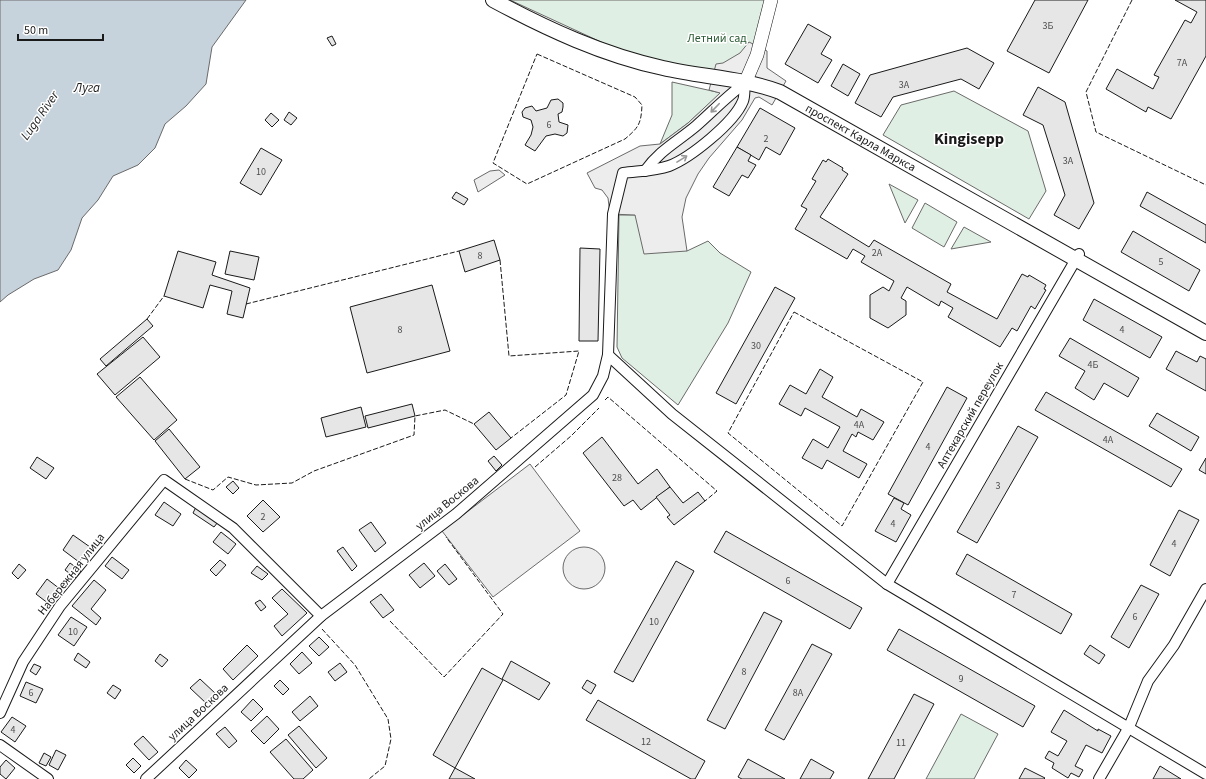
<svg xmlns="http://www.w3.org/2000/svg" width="1206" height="779" font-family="'Source Sans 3',sans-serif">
<rect width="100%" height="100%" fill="#fff"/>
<g fill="#e0efe3" stroke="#6a6a6a">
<path d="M510,0H771L745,83L653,66Z"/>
<path d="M672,82L721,93L688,123L660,144L672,115Z"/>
<path d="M954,91L1028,131L1046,191L1029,219L883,135L901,105Z"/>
<path d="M889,184L918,200L905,223Z"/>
<path d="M925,203L957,222L944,247L912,228Z"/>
<path d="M619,215H635L687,251L708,241L720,253L751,272L728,323L678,405L622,358L617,347Z"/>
<path d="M964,227L991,242L951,249Z"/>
<path d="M961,714L998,734L974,779H926Z"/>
</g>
<g fill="#ededed" stroke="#6a6a6a">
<path d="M749,42L767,51V68L786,81L772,105L759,97L755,98L742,120L709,158L698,174L686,198L682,217L687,251L644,254L635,215L610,214L608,198L602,190L595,188L587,173L640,146L660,144L688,123L720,93L709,90L716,64L723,63L740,53Z"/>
<path d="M499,170L505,175L478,192L474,180L490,171Z"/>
<path d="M530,464L580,531L493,597L442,531Z"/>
<circle cx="584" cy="568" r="21"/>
</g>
<path fill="#c6d2dc" stroke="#6a6a6a" d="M0,0H246L212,47L206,84L186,106L165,124L155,148L138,165L113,176L98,200L82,218L71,250L58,270L34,279L8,295L0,302Z"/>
<g fill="#e6e6e6" stroke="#1a1a1a">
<path d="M1035,0H1088L1049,73L1007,51Z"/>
<path d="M1175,0H1206V56L1171,119L1148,107L1146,112L1106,89L1117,69L1153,89L1159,77L1154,75L1185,20L1191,23L1197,12Z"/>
<path d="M808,24L831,37L821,54L832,60L818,83L785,64Z"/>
<path d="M332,36L336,44L332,46L327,38Z"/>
<path d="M967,48L994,63L979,89L961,79L893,97L881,117L855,103L870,75Z"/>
<path d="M843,64L860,74L848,96L831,86Z"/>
<path d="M1038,87L1065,102L1094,203L1079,229L1054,215L1065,195L1043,125L1023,115Z"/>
<path d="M558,99L563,103V107L562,112L558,114L559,122L568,125L567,133L563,136L555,134L546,136L535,151L525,145L531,135L533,127L531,120L523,117L522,112L525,108L532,106L536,111L547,108L551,100Z"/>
<path d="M760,108L795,128L780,155L766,147L759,160L737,147Z"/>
<path d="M289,112L297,118L291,125L284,120Z"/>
<path d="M271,113L279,120L272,127L265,120Z"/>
<path d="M737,147L751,155L748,161L756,165L748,178L742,175L729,196L713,187Z"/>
<path d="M261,148L282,160L261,195L240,183Z"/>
<path d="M828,159L843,168L842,170L848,174L820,217L869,247L874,240L951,284L947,292L997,319L1022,274L1028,277L1029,275L1046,285L1044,289L1046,290L1035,309L1031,306L1017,331L1012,328L1000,347L948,317L953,308L941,301L939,306L907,287L901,298L906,301V315L888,328L870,318V295L883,287L889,291L894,281L861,262L865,256L853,249L847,259L795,229L807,209L801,206L816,181L812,179L823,160L826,162Z"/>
<path d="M456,192L468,199L464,205L452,198Z"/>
<path d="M1147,192L1206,225V243L1140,206Z"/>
<path d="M1133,231L1200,270L1189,291L1121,252Z"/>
<path d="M494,240L500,260L465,272L459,251Z"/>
<path d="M580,248L600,249L598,341H579Z"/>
<path d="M178,251L216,262L212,275L250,288L243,318L227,314L232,291L210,285L203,308L164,296Z"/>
<path d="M230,251L259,257L254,280L225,274Z"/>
<path d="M432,285L450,351L367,373L350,307Z"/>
<path d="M775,287L795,298L736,404L716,393Z"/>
<path d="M1094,299L1162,337L1150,358L1083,320Z"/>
<path d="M147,319L153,326L106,366L100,359Z"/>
<path d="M143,337L160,357L115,395L97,374Z"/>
<path d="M1070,338L1139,378L1128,397L1104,383L1094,400L1075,388L1085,371L1059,356Z"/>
<path d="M1176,351L1197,362L1200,356L1206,359V391L1166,369Z"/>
<path d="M820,369L833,377L822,397L857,417L861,409L884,422L873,440L858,432L856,437L852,434L843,451L867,464L859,478L827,460L822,469L802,458L813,439L828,448L840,427L805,408L801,416L779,404L790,385L806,394Z"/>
<path d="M140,377L177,420L154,440L116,397Z"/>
<path d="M947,387L967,398L908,505L888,494Z"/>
<path d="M1046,392L1182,469L1171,487L1035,410Z"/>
<path d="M412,404L415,416L368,428L365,416Z"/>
<path d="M361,407L366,427L326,437L321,418Z"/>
<path d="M489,412L511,438L496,450L474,424Z"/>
<path d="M1157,413L1199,437L1191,451L1149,426Z"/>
<path d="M1018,426L1038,437L977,543L957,532Z"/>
<path d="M169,429L200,467L185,479L155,441Z"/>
<path d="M602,437L638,484L657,469L670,487L641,510L633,500L624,506L583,453Z"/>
<path d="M494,456L502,465L496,471L488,461Z"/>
<path d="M37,457L54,468L46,479L30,468Z"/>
<path d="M1206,458V474L1199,470Z"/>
<path d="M233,481L239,488L233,494L226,487Z"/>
<path d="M670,487L683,503L698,492L705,501L674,525L667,517L670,515L656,497Z"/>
<path d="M894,498L904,503L901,509L911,515L896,542L875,531Z"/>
<path d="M263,500L280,517L263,532L247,516Z"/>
<path d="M164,502L181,514L173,526L155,515Z"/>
<path d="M196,507L218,522L214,527L193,513Z"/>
<path d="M1179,510L1199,520L1170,576L1150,565Z"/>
<path d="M371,522L386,543L375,552L359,530Z"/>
<path d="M726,531L862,608L850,629L714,552Z"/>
<path d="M221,532L236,544L228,554L213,542Z"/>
<path d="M73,535L90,547L79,562L63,550Z"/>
<path d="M343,547L357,566L352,571L337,551Z"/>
<path d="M967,554L1072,614L1061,634L956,574Z"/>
<path d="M112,557L129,570L122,579L105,566Z"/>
<path d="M220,560L226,565L216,576L210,570Z"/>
<path d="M676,561L694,571L633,682L614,672Z"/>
<path d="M70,563L81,571L76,578L65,570Z"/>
<path d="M424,563L435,576L420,588L409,575Z"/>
<path d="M19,564L26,570L18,579L12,573Z"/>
<path d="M445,564L457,579L449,585L437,571Z"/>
<path d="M257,566L268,574L262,580L251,573Z"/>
<path d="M47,579L60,589L49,604L36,594Z"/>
<path d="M94,580L106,590L91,609L101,618L96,625L72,606Z"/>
<path d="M1141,585L1159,594L1129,648L1111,637Z"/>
<path d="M282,589L307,613L282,636L274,626L288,614L272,598Z"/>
<path d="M381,594L394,610L383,618L370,602Z"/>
<path d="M260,600L266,607L261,611L255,603Z"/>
<path d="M764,612L782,621L725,729L707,720Z"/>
<path d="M71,617L87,627L74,646L58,635Z"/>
<path d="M899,629L1035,706L1023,727L887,650Z"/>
<path d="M319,637L329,647L319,656L309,646Z"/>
<path d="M812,644L832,654L784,740L765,730Z"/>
<path d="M247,645L258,656L233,680L223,669Z"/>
<path d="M1090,645L1105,655L1099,664L1084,654Z"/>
<path d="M302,652L312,663L299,674L290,664Z"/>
<path d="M78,653L90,662L86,668L74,660Z"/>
<path d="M160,654L168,660L162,667L155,661Z"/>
<path d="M511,661L550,683L539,700L502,679Z"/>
<path d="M340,663L347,672L335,681L328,672Z"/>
<path d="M34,664L41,667L36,675L30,671Z"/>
<path d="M482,668L503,680L455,768L433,755Z"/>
<path d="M200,679L216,694L207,704L190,688Z"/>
<path d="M280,680L289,689L283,695L274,686Z"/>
<path d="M587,680L596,685L591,694L582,688Z"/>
<path d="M26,682L43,689L36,703L20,696Z"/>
<path d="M113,685L121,690L115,699L107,693Z"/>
<path d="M914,694L934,704L894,779H868Z"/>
<path d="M310,696L318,706L300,721L292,712Z"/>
<path d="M253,699L263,709L251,721L241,712Z"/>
<path d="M598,700L705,761L695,779H691L586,720Z"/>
<path d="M1064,710L1098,731V729L1111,736L1102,753L1086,745L1075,766L1083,770L1079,777L1071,773L1068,778L1052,768L1054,763L1045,758L1049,751L1058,756L1067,741L1051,732Z"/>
<path d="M267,716L279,729L264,744L251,731Z"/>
<path d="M12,717L26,726L15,742L1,732Z"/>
<path d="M299,726L327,758L316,768L288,735Z"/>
<path d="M225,727L237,741L229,748L216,734Z"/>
<path d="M143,736L158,752L149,760L134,744Z"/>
<path d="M286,739L313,770L303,779H294L270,752Z"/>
<path d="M56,750L66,755L58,770L49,765Z"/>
<path d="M44,753L51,757L46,766L39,763Z"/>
<path d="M133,758L141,766L134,773L126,765Z"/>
<path d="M748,759L785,779H742L738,777Z"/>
<path d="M811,759L834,772L830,779H800Z"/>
<path d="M6,760L15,768L6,779L0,774V767Z"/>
<path d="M186,760L197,770L189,778L179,768Z"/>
<path d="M1160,766L1181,779H1153Z"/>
<path d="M455,768L475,779H449Z"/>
<path d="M1025,768L1045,778L1044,779H1019Z"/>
</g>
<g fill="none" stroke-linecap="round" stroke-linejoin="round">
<g stroke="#1a1a1a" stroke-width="12">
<g id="minor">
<path d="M645,171C660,150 677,142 696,126C712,112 727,96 745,83"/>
<path d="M608,355L672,414L887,584L1206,774"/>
<path d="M887,584L1079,254"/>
<path d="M0,713L23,662L60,606L164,480L233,528L321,616"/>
<path d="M0,745L48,779"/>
<path d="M146,779L321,616L456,514L593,395L603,376L608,355L613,214L623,173C638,171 655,171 669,166C690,158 734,123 743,101C745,96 744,89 745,83"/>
<path d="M1099,779L1129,727L1148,681L1174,645L1206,589"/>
</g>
</g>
<g stroke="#1a1a1a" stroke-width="14">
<path id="tertiary" d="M745,83L757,55L771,0"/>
</g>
<g stroke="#1a1a1a" stroke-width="16">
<g id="secondary">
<path id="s1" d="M493,0C547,29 603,55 663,68C701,77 743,78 780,92L1206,333"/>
</g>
</g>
<use href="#minor" stroke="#fff" stroke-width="10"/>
<use href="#tertiary" stroke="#fff" stroke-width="13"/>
<use href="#secondary" stroke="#fff" stroke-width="14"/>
<g stroke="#1a1a1a" stroke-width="1" stroke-dasharray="5 2" stroke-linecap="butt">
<path d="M1132,0L1086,92L1096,132L1206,185"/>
<path d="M537,54L635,97L642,105C641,124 639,127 625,139L527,184L493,163Z"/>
<path d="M500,260L509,356L579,351L566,395L511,438"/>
<path d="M246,304L459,251"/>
<path d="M794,312L923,382L842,526L728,433Z"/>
<path d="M147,319L164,296"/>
<path d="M605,400L608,397L717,491L705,501"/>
<path d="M535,467L571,436L599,408"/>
<path d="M185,479L213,490L228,477L256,485L292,483L314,471L414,435L415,416L445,410L474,424"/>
<path d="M390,621L444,677L503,614L446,537"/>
<path d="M322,629L355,665L388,719L391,739L385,766L369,779"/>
</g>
</g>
<defs><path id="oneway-shaft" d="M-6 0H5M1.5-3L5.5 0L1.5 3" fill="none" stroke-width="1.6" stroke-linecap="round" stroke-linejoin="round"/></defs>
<g stroke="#989898">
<use href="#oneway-shaft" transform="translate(715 108) rotate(134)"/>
<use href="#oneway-shaft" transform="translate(682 159) rotate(-32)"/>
</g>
<g text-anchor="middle" stroke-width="3" stroke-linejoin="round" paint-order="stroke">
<g font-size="10" fill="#4d4d4d">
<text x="1048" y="29">3Б</text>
<text x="1182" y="66">7А</text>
<text x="904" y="88">3А</text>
<text x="549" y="128">6</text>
<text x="766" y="142">2</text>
<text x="1068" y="164">3А</text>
<text x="261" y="175">10</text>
<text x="877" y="256">2А</text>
<text x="480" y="259">8</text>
<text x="1161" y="265">5</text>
<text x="400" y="333">8</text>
<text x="1122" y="333">4</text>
<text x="756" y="349">30</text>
<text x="1093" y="368">4Б</text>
<text x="859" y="428">4А</text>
<text x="1108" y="443">4А</text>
<text x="928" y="450">4</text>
<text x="617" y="481">28</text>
<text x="998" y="489">3</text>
<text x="263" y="520">2</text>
<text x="893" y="527">4</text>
<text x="1174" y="547">4</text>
<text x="788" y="584">6</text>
<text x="1014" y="598">7</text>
<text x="1135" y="620">6</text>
<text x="654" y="625">10</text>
<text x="73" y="635">10</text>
<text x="744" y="675">8</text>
<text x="961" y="682">9</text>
<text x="31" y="696">6</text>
<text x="798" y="696">8А</text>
<text x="13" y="733">4</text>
<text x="646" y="745">12</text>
<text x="901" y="746">11</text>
</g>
<g font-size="12" fill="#2b5a34" stroke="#fff">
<text x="717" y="42">Летний сад</text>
</g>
<g font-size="12" fill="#1a1a1a" stroke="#fff">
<text dy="4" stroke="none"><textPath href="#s1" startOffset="396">проспект Карла Маркса</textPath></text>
<text transform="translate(970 415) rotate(-60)" y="4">Аптекарский переулок</text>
<text transform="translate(447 503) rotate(-39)" y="4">улица Воскова</text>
<text transform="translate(71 574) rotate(-52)" y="4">Набережная улица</text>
<text transform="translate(198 712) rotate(-43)" y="4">улица Воскова</text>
</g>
<g font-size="13" font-style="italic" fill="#1a1a1a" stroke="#fff">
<text x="87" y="92">Луга</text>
<text transform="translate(39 115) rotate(-55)" y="5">Luga River</text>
</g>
<g font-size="16" font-weight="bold" fill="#1a1a1a" stroke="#fff">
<text x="969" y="144">Kingisepp</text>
</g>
</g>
<path d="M18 34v6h85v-6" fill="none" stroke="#1a1a1a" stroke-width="2"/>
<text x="24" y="34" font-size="12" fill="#1a1a1a" stroke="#ffffff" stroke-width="3" paint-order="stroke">50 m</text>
</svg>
